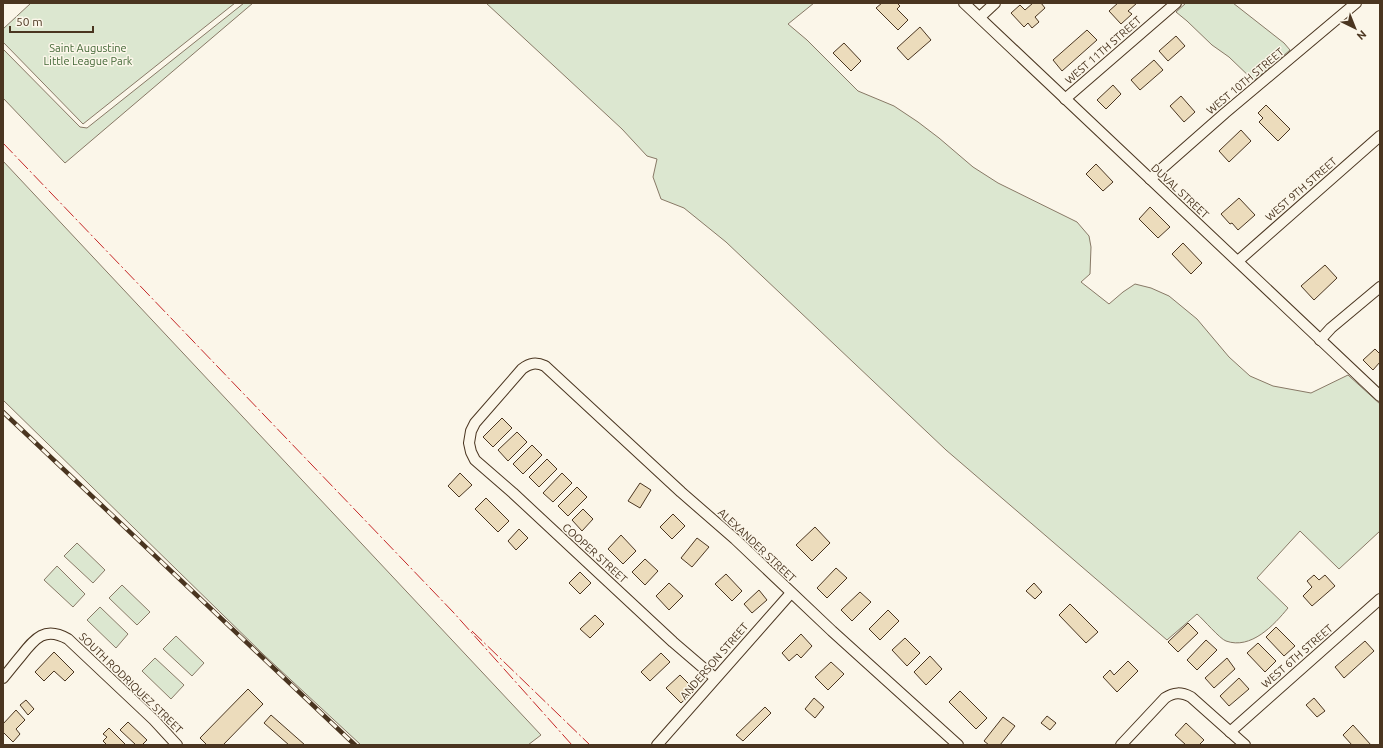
<svg xmlns="http://www.w3.org/2000/svg" width="1383" height="748" font-family="Ubuntu,sans-serif">
<rect width="100%" height="100%" fill="#fbf6e9"/>
<g fill="#dce7d0" stroke="#887966">
<path d="M31,3H235L83,124L3,42V29Z"/>
<path d="M244,3H253L65,163L3,98V49L80,127L87,128Z"/>
<path d="M486,3H814L788,24L807,40L858,91L894,106L918,122L939,138L973,167L998,183L1077,222L1089,236L1091,247L1090,274L1081,282L1109,304L1123,292L1135,284L1151,288L1169,296L1197,319L1229,357L1250,376L1273,386L1311,393L1348,375L1380,404V531L1339,569L1300,531L1257,578L1288,608C1274,625 1251,650 1226,641C1220,639 1203,619 1197,614L1167,640L946,450L726,242L684,208L661,199L653,177L657,159L647,156L622,129Z"/>
<path d="M1186,3H1233L1284,43L1290,50L1254,81L1229,57L1212,45L1187,21L1176,12Z"/>
<path d="M3,161L541,735L528,745H361L264,655L3,400Z"/>
<path d="M77,543L105,570L93,583L64,556Z"/>
<path d="M57,566L85,594L73,607L44,580Z"/>
<path d="M122,585L150,612L137,625L109,598Z"/>
<path d="M100,607L128,634L116,648L87,620Z"/>
<path d="M176,636L204,663L192,676L163,649Z"/>
<path d="M155,658L184,685L171,699L142,671Z"/>
</g>
<g fill="#ecdcbc" stroke="#4a3520">
<path d="M882,3H897L900,6L897,9L908,20L898,30L876,8Z"/>
<path d="M1033,3H1041L1045,8L1035,17L1039,22L1032,28L1028,23L1024,27L1011,13L1020,5L1025,10Z"/>
<path d="M1118,3H1137L1128,11L1132,14L1121,24L1109,11Z"/>
<path d="M920,27L931,40L908,60L897,48Z"/>
<path d="M1087,30L1097,40L1062,71L1053,60Z"/>
<path d="M1176,36L1185,46L1168,61L1159,51Z"/>
<path d="M844,43L861,61L851,71L833,53Z"/>
<path d="M1154,60L1163,70L1140,90L1131,80Z"/>
<path d="M1113,85L1121,94L1106,109L1097,100Z"/>
<path d="M1181,96L1195,112L1184,122L1170,106Z"/>
<path d="M1266,105L1290,129L1278,141L1259,122L1263,118L1258,113Z"/>
<path d="M1241,130L1251,141L1229,162L1219,151Z"/>
<path d="M1096,164L1113,182L1103,191L1086,174Z"/>
<path d="M1239,198L1255,215L1238,230L1232,223L1230,224L1221,214Z"/>
<path d="M1150,207L1170,227L1158,238L1139,219Z"/>
<path d="M1183,243L1202,263L1191,274L1172,254Z"/>
<path d="M1325,265L1337,278L1314,300L1301,286Z"/>
<path d="M1375,349L1380,354V362L1373,370L1363,360Z"/>
<path d="M502,418L512,428L493,447L483,437Z"/>
<path d="M517,432L527,442L508,461L498,450Z"/>
<path d="M532,445L542,455L523,474L513,464Z"/>
<path d="M547,459L557,469L539,487L529,477Z"/>
<path d="M460,473L472,485L459,497L448,486Z"/>
<path d="M562,473L572,483L553,502L543,493Z"/>
<path d="M640,483L651,490L640,508L628,501Z"/>
<path d="M577,487L587,497L568,516L558,506Z"/>
<path d="M486,498L509,521L498,532L475,509Z"/>
<path d="M583,509L593,519L582,531L572,520Z"/>
<path d="M673,514L685,526L672,539L660,527Z"/>
<path d="M815,527L830,543L812,561L796,545Z"/>
<path d="M519,529L528,538L516,550L508,541Z"/>
<path d="M621,535L636,551L623,564L608,549Z"/>
<path d="M697,538L709,547L692,567L681,558Z"/>
<path d="M645,559L658,571L645,585L632,572Z"/>
<path d="M836,568L847,578L827,598L817,588Z"/>
<path d="M580,572L591,583L580,594L569,583Z"/>
<path d="M726,574L742,591L732,601L715,584Z"/>
<path d="M1314,575L1319,580L1325,575L1335,586L1312,606L1303,596L1312,587L1307,581Z"/>
<path d="M669,583L683,596L669,610L656,596Z"/>
<path d="M1034,583L1042,592L1035,599L1026,591Z"/>
<path d="M759,590L767,600L752,613L744,604Z"/>
<path d="M860,592L871,602L852,621L841,610Z"/>
<path d="M1070,604L1098,632L1086,643L1059,615Z"/>
<path d="M888,610L899,621L880,640L869,629Z"/>
<path d="M595,615L604,624L590,638L580,629Z"/>
<path d="M1188,623L1198,633L1178,652L1168,642Z"/>
<path d="M1276,627L1295,646L1284,656L1266,637Z"/>
<path d="M801,634L812,646L801,658L797,654L789,661L782,653Z"/>
<path d="M905,638L920,653L907,666L892,650Z"/>
<path d="M1206,640L1217,650L1197,670L1187,660Z"/>
<path d="M1365,641L1374,651L1344,678L1335,667Z"/>
<path d="M1258,643L1276,661L1265,672L1247,653Z"/>
<path d="M54,652L74,672L65,681L54,671L44,681L35,672Z"/>
<path d="M661,653L670,662L650,681L641,672Z"/>
<path d="M930,656L942,669L926,685L914,672Z"/>
<path d="M1227,658L1235,669L1214,688L1205,678Z"/>
<path d="M1128,661L1138,671L1117,692L1103,677L1110,670L1114,675Z"/>
<path d="M831,662L844,674L828,690L815,677Z"/>
<path d="M680,675L695,690L681,703L666,688Z"/>
<path d="M1239,678L1249,689L1229,706L1220,696Z"/>
<path d="M248,689L263,704L223,745H207L200,738Z"/>
<path d="M960,691L987,718L976,729L949,702Z"/>
<path d="M814,698L824,707L815,718L805,709Z"/>
<path d="M1314,698L1325,711L1317,717L1306,705Z"/>
<path d="M26,700L34,709L28,715L20,705Z"/>
<path d="M765,707L771,713L743,741L736,735Z"/>
<path d="M16,710L25,720L16,729L20,734L13,742L3,732V724Z"/>
<path d="M271,715L305,745H289L264,723Z"/>
<path d="M1047,716L1056,723L1050,730L1041,723Z"/>
<path d="M1003,717L1015,726L1000,745H989L984,741Z"/>
<path d="M128,722L147,740L142,745H136L120,730Z"/>
<path d="M1186,723L1204,740L1199,745H1186L1175,735Z"/>
<path d="M1353,725L1371,745H1352L1343,735Z"/>
<path d="M109,728L126,745H107L103,741L107,737L103,734Z"/>
</g>
<g fill="none" stroke-linecap="round" stroke-linejoin="round">
<g stroke="#4a3520" stroke-width="12">
<g id="minor">
<path d="M964,3L1380,396"/>
<path d="M980,17L995,3"/>
<path d="M1065,99L1176,3"/>
<path d="M1150,179L1225,113L1356,3"/>
<path d="M1238,261L1380,136"/>
<path d="M1320,340L1331,328L1380,287"/>
<path d="M3,678C9,671 15,663 21,656C35,638 45,626 68,639L154,720L177,745"/>
<path d="M715,678L673,642L513,493L475,460L471,452L469,443L471,431L475,423L522,369C530,363 536,362 545,366L681,492L735,539L832,631L958,745"/>
<path d="M1230,732L1380,599"/>
<path d="M657,745L791,593"/>
<path d="M1121,745L1165,698C1174,692 1181,692 1191,697L1245,745"/>
</g>
</g>
<use href="#minor" stroke="#fbf6e9" stroke-width="10"/>
<g stroke="#4a3520" stroke-width="4.5">
<path id="rail" d="M3,412L355,745"/>
</g>
<use href="#rail" stroke="#fbf6e9" stroke-width="3" stroke-dasharray="9" stroke-linecap="butt"/>
<g stroke="#c62828" stroke-width="1" stroke-dasharray="14 3 2 3" stroke-linecap="butt">
<path d="M3,143L454,613L572,745"/>
<path d="M472,631L590,745"/>
</g>
</g>
<g text-anchor="middle" stroke-width="3" stroke-linejoin="round" paint-order="stroke">
<g font-size="11" fill="#436837" stroke="#fbf6e9">
<text x="88" y="52">Saint Augustine<tspan x="88" dy="13">Little League Park</tspan></text>
</g>
<g font-size="11" fill="#4a3520" stroke="#fbf6e9">
<text transform="translate(1103 50) rotate(-41)" y="4">WEST 11TH STREET</text>
<text transform="translate(1245 81) rotate(-40)" y="4">WEST 10TH STREET</text>
<text transform="translate(1301 189) rotate(-41)" y="4">WEST 9TH STREET</text>
<text transform="translate(1180 191) rotate(43)" y="4">DUVAL STREET</text>
<text transform="translate(757 545) rotate(43)" y="4">ALEXANDER STREET</text>
<text transform="translate(595 553) rotate(42)" y="4">COOPER STREET</text>
<text transform="translate(1297 656) rotate(-41)" y="4">WEST 6TH STREET</text>
<text transform="translate(714 661) rotate(-49)" y="4">ANDERSON STREET</text>
<text transform="translate(131 683) rotate(44)" y="4">SOUTH RODRIQUEZ STREET</text>
</g>
</g>
<rect width="1383" height="748" fill="none" stroke="#4a3520" stroke-width="8"/>
<g transform="translate(1355 28) rotate(137)" stroke="#fbf6e9" stroke-width="3" paint-order="stroke">
<path d="M0-3L7 15L0 10L-7 15Z" fill="#4a3520"/>
<text y="-6" font-size="11" font-weight="bold" text-anchor="middle" fill="#4a3520">N</text>
</g>
<path d="M10 26v6h83v-6" fill="none" stroke="#4a3520" stroke-width="2"/>
<text x="16" y="26" font-size="12" fill="#4a3520" stroke="#fbf6e9" stroke-width="3" paint-order="stroke">50 m</text>
</svg>
